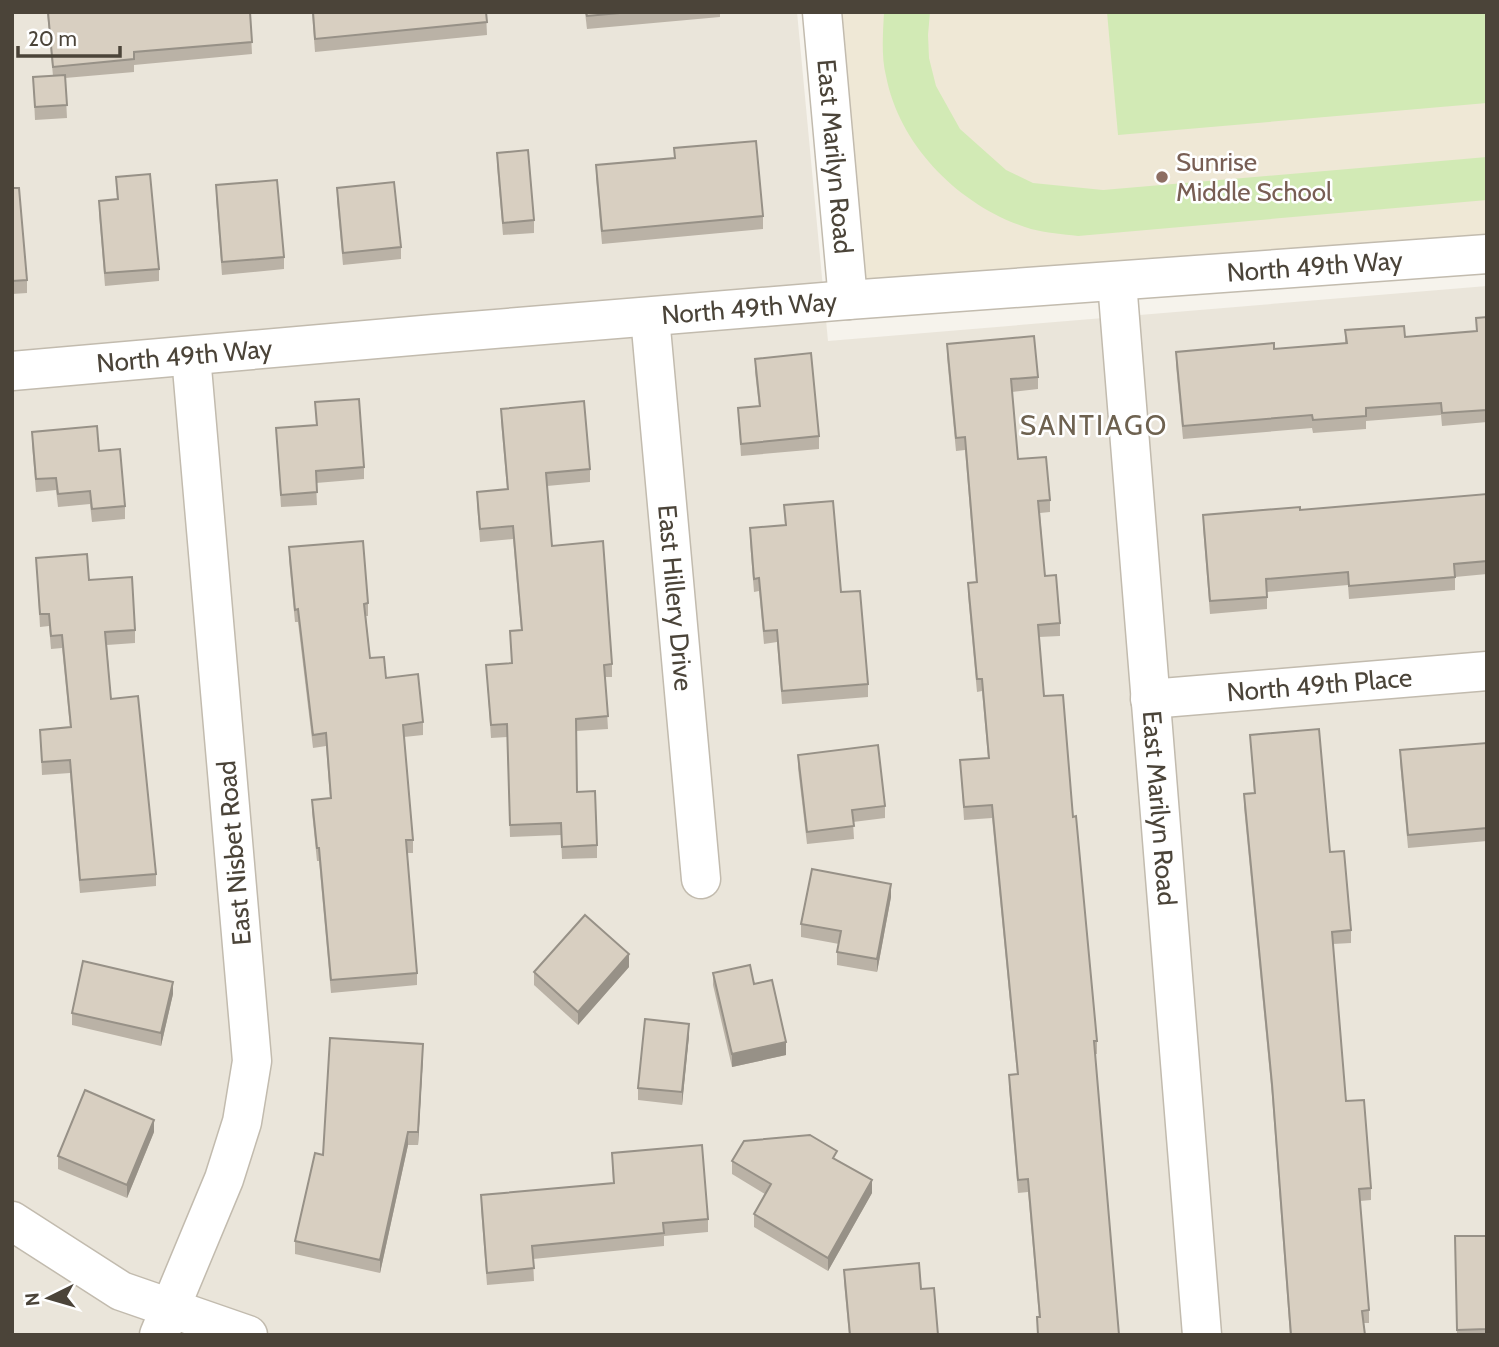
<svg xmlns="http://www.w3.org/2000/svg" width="1499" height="1347" font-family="Cabin,sans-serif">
<rect width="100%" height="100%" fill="#f6f3ec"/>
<path fill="#eae5da" d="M12,12H797L828,341L1487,286V1335H12Z"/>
<path fill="#efe8d6" d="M822,12H1487V254L848,300Z"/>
<g fill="#d2eab5">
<path d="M884,12H930L928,35L929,58L936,86L960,129L1006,170L1033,183L1103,190L1487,157V200L1078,236C1063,234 1046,233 1031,229C962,208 900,148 886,76C881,56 883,33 884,12Z"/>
<path d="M1107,12H1487V103L1118,135Z"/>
</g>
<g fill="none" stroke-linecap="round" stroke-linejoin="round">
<g stroke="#c2bbae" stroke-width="41">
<g id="minor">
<path id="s1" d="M822,12L848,300"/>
<path id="s2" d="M1117,282L1202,1335"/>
<path id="s3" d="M650,317L701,879"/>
<path id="s4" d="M12,371L434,334L848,300L1487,254"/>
<path id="s5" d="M1150,699L1487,671"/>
<path d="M12,1221L121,1291L248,1335"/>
<path d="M159,1335L224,1179L242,1122L252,1061L191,356"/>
</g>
</g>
<use href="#minor" stroke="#fff" stroke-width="38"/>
</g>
<g fill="#bab2a6">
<path d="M47,12H250L252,54L134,65V72L65,78L67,118L35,120L33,77L53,76Z"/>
<path d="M312,12H486L487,35L315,52Z"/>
<path d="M585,12H720V17L587,29Z"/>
<path d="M674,148L763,216V229L602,244L596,178V165L674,158Z"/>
<path d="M497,153L534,220V233L503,235L497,166Z"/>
<path d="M116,177L159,269V281L105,286L99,214V201L117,199Z"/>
<path d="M216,185L284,257V269L222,275L216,198Z"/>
<path d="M12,188L27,280V293L12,294Z"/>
<path d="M337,188L401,247V259L343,265L337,201Z"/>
<path d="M1487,317V422L1442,426L1441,415L1366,421V429L1313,433L1312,428L1183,439L1176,365V352L1274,349L1345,343V330L1405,337L1476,331V318Z"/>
<path d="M947,344L1038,377V389L1012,392L1018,459L1050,500V512L1040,513L1045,576L1060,623V636L1039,637L1044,696L1073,817L1097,1041V1054H1095L1119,1335H1037V1317H1039L1028,1192L1018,1193L1009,1088V1075L1017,1074L992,818L964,820L960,760L988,758L982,691L977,692L968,595V583L976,582L965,450L956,451L947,357Z"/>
<path d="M755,359L819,436V449L741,456L738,408L759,406L755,372Z"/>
<path d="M315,402L364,467V479L316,483L317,505L281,507L276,428L316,425Z"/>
<path d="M501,409L590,469V482L547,486L552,546L612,664V677H605L608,729L576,731L577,792L597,845V858L562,859L561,835L510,837L507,737L491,738L486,665L512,663L510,631L521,630L513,539L480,542L477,504V492L507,489L501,421Z"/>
<path d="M32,432L99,451L125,506V519L92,522L90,504L58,507L56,490L36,492L32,444Z"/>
<path d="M1487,494V574L1455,577V590L1349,599L1348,585L1267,592V609L1210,614L1203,527V515L1300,510Z"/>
<path d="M784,505L841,592L868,684V697L782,704L777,642L764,644L759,591L754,592L750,541V528L785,525Z"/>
<path d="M289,547L368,603V616H366L370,658L423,722V735L404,737L413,840V853H407L417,973V985L331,993L319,861H317L312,812V800L330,798L326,746L313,748L298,622H295L289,560Z"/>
<path d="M36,558L89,580L135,630V643L107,645L111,699L156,874V886L80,893L70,773L42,775L40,730L70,727L62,648L51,649L49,626L40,627Z"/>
<path d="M1250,735L1330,852L1351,930V943L1333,944L1346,1101L1371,1188V1200L1360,1201L1369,1310V1323H1364L1365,1335H1290L1272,1096L1244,807V794L1254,793Z"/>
<path d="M1487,743V841L1408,848L1400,762V750Z"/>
<path d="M798,755L885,806V818L853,822L854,839L807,844L798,768Z"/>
<path d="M891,897L877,972L837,965V952L839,944L801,937V924Z"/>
<path d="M629,967L578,1025L534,985V972Z"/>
<path d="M713,973L754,984L786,1055L732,1067L713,985Z"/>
<path d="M173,994L161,1046L72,1025V1013Z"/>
<path d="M689,1036L682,1105L638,1100V1088Z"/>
<path d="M423,1056L418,1145H408L380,1273L295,1254V1241L323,1155Z"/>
<path d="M154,1132L127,1198L58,1169V1156Z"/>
<path d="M612,1153L708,1219V1232L664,1236V1246L533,1259L534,1281L487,1285L481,1208V1195L613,1183Z"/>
<path d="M837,1160L872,1193L828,1271L754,1227V1214L765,1194L732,1174V1161Z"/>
<path d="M1455,1236H1487V1335H1457Z"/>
<path d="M844,1270L921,1289L938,1335H849L844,1282Z"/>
</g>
<g fill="#979187">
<path d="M891,884V897L877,972V959Z"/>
<path d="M629,954V967L578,1025V1012Z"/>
<path d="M173,982V994L161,1046V1033Z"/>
<path d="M689,1024V1036L682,1105V1092Z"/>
<path d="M786,1042V1055L732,1067V1054Z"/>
<path d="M423,1044V1056L418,1145V1132Z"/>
<path d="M154,1120V1132L127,1198V1185Z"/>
<path d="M408,1132V1145L380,1273V1260Z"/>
<path d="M872,1180V1193L828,1271V1258Z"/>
</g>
<g fill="#d8cfc1" stroke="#979187" stroke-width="2">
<path d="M48,12H250L252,42L134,52V59L53,67Z"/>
<path d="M313,12H486L487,22L315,39Z"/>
<path d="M586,12H631L587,16Z"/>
<path d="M65,75L67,105L35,107L33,77Z"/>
<path d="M756,141L763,216L602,231L596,165L675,158L674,148Z"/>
<path d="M528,150L534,220L503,223L497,153Z"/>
<path d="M150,174L159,269L105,273L99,201L118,199L116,177Z"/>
<path d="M277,180L284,257L222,262L216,185Z"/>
<path d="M394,182L401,247L343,253L337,188Z"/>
<path d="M12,188H19L27,280L12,281Z"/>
<path d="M1487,317V410L1442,413L1441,403L1366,408V416L1313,420L1312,415L1183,426L1176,352L1274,343V349L1347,343L1345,330L1404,326L1405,337L1477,331L1476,318Z"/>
<path d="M1034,336L1038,377L1011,379L1018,459L1046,457L1050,500L1038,501L1045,576L1056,575L1060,623L1038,625L1044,696L1063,695L1073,817L1076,816L1097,1041H1094L1119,1335H1038L1037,1317H1040L1028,1179L1018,1180L1009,1075L1018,1074L992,805L964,807L960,760L989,758L982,679H977L968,583L977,582L965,437L956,438L947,344Z"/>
<path d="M811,353L819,436L741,444L738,408L760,406L755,359Z"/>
<path d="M359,399L364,467L316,471L317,492L281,495L276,428L317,425L315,402Z"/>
<path d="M584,401L590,469L546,473L552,546L603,541L612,664L604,665L608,716L576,719L577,792L595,791L597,845L562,847L561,823L510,825L507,724L491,725L486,665L512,663L510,631L522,630L513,526L480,529L477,492L508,489L501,409Z"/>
<path d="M97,426L99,451L120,449L125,506L92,509L90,491L58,494L56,478L36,479L32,432Z"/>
<path d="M1487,494V561L1454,564L1455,577L1349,586L1348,572L1266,579L1267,597L1210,601L1203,515L1300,507V510Z"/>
<path d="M833,501L841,592L860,591L868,684L782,691L777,630L764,631L759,578L754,579L750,528L786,525L784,505Z"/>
<path d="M363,541L368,603L364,604L370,658L384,657L386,678L418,674L423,722L403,725L413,840H406L417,973L331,980L319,848H317L312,800L331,798L326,733L313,735L298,609L295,610L289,547Z"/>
<path d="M87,554L89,580L132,577L135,630L105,632L111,699L138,696L156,874L80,880L70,760L42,762L40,730L71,727L62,635L51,636L49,614H40L36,558Z"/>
<path d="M1319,729L1330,852L1344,851L1351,930L1332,932L1346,1101L1364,1100L1371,1188L1359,1189L1369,1310L1362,1311L1365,1335H1291L1272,1084L1244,794L1255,793L1250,735Z"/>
<path d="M1487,743V828L1408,835L1400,750Z"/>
<path d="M878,745L885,806L852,810L854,826L807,832L798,755Z"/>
<path d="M812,869L891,884L877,959L837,952L841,931L801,924Z"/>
<path d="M585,915L629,954L578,1012L534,972Z"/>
<path d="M83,961L173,982L161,1033L72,1013Z"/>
<path d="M750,965L754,984L772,980L786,1042L732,1054L713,973Z"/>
<path d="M645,1019L689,1024L682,1092L638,1088Z"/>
<path d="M330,1038L423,1044L418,1132H408L380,1260L295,1241L315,1153L323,1155Z"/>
<path d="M85,1090L154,1120L127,1185L58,1156Z"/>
<path d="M810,1135L837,1151L833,1158L872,1180L828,1258L754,1214L771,1184L732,1161L744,1141Z"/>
<path d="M702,1145L708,1219L663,1223L664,1233L532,1246L534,1268L487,1273L481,1195L614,1183L612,1153Z"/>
<path d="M1455,1236H1487V1329L1457,1330Z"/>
<path d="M919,1263L921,1289L934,1288L938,1335H850L844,1270Z"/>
</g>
<circle fill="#8d6e63" stroke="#fff" stroke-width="2.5" cx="1162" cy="177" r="7"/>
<g text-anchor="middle" stroke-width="5" stroke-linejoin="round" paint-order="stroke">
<g font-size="26" fill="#4b4439" stroke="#fff">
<text dy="9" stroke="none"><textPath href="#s1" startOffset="145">East Marilyn Road</textPath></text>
<text dy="9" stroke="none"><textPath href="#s4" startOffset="1307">North 49th Way</textPath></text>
<text dy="9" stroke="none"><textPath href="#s4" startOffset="740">North 49th Way</textPath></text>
<text dy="9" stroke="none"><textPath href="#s4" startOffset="173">North 49th Way</textPath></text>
<text dy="9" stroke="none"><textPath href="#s3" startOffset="282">East Hillery Drive</textPath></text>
<text dy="9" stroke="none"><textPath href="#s5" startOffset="170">North 49th Place</textPath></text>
<text dy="9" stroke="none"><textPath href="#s2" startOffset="528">East Marilyn Road</textPath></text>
<text transform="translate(234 853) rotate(-95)" y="9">East Nisbet Road</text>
</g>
<g font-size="26" fill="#785e54" stroke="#fff" text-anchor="start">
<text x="1176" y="171">Sunrise<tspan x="1176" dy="30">Middle School</tspan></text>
</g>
<g font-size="28" letter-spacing="2" fill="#6e6250" stroke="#fff">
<text x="1094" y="435">SANTIAGO</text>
</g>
</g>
<rect width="1499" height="1347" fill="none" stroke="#4b4439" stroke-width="28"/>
<g transform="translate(49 1298) rotate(265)" stroke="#ffffff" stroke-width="5" paint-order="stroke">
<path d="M0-5L12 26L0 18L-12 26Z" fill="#4b4439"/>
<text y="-10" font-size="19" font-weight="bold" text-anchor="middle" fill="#4b4439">N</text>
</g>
<path d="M18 46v10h102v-10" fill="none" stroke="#4b4439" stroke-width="3.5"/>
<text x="28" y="46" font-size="21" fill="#4b4439" stroke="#ffffff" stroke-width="5" paint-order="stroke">20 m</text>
</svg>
